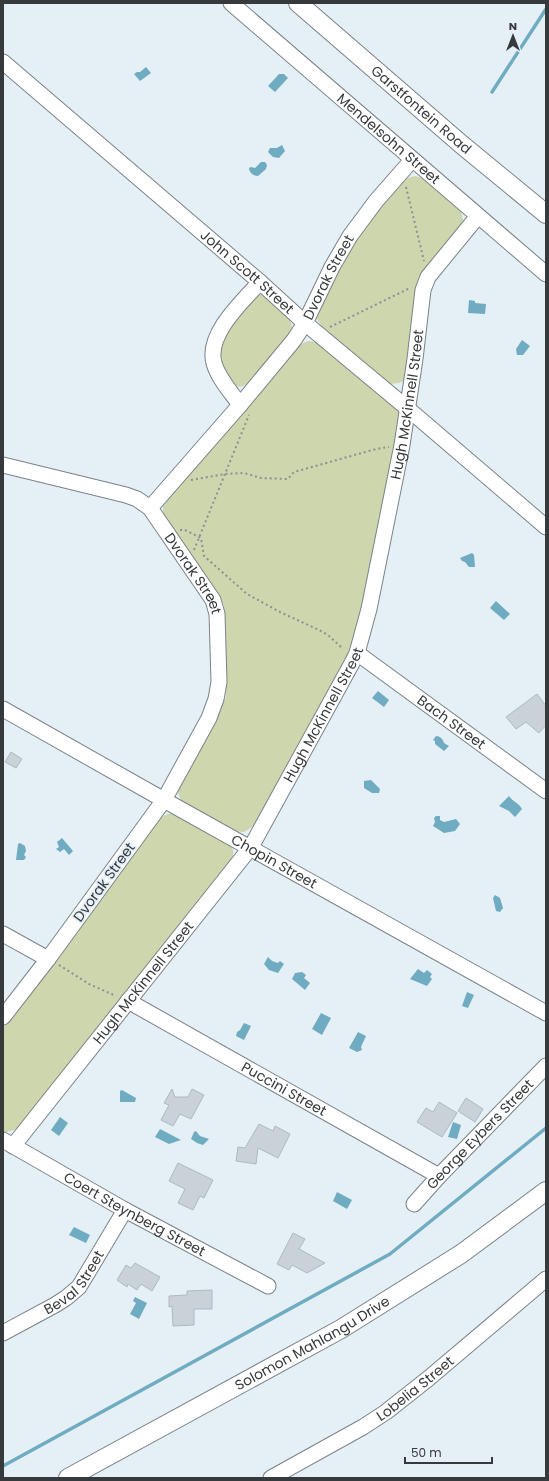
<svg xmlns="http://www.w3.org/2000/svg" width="549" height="1481" font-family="Poppins,sans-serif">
<rect width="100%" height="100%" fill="#e5eff6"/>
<g fill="#cdd6ad">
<path d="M415,176L425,179L461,211L463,220L461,226L426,268L409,348L405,380L399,383L390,384L323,328L317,319V313L345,256L363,227L404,179Z"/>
<path d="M259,295H263C275,305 294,314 292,332L250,383L240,387L236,386L231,381L219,362L221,346L227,331L255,297Z"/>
<path d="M308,341L316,342L395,407L398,411L400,420L357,637L254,825C251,827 248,831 243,832C232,833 192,807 181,800C179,796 176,790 179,786L226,697L224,605L218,594L163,516V506L301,344Z"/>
<path d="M172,813L231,844L233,850V861L21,1125C15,1130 11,1132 3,1132V1028L158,820L165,815Z"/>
</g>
<g fill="#6facc1">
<path d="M146,67L151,73L140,81L134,74L137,72H140Z"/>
<path d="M279,74H284L288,78L275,92L268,86Z"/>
<path d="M282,145L285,151L279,158L273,157L268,152L270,148H277Z"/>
<path d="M261,162H265L267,165L266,169L258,176C254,176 249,173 249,168L251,167L255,168Z"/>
<path d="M469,300L475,301V303L486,304L485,314L468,313Z"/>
<path d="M522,340L530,346L523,355H517L516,349Z"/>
<path d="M472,553L474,555L475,567H469L465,562L462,561L460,558Z"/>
<path d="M496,601L510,614L504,620L490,608Z"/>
<path d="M378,691L389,700L384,707L372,698Z"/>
<path d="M436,736C440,736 443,739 444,743L449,746L444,751L435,744V741L433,740Z"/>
<path d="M371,780L380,789L379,793H372L364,788V781Z"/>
<path d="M509,796C513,802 519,803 522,809L515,817L509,811L499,806Z"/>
<path d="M436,816H440V820L444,822L456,819L460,824L455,831L444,833L433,826L435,822L434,818Z"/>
<path d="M62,838L73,851L69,855L64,849L60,852L56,849L59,847L57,842Z"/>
<path d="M20,843L25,846L26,851L24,855L26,857L24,860H16L18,844Z"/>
<path d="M495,895L500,898L503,908L500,912L496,911L493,898Z"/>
<path d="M268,957L272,961L278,963L280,961L284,964L278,973L269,970L264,964Z"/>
<path d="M418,969L424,973L427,970L432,974L430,977L432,979L427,986L410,979Z"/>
<path d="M302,972L306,975L304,978L310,983L305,990L292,979L295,973Z"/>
<path d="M467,992L474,995L468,1008L462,1006Z"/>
<path d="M321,1013L331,1018L322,1035L312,1029Z"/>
<path d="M244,1023L251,1026L244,1040L236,1036L237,1032L240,1030Z"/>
<path d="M358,1032L366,1036L361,1047L362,1050L357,1052L349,1048Z"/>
<path d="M122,1090L136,1098L135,1102H120V1091Z"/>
<path d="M60,1117L68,1123L59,1136L51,1130Z"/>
<path d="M453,1122L461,1125L457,1139L448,1137Z"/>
<path d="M160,1129L181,1140L169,1144L155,1137Z"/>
<path d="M196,1131L200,1136L209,1139L203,1145L197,1143L191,1139L194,1132Z"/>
<path d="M337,1192L352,1200L347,1209L333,1201Z"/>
<path d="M74,1227L90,1235L86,1243L69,1235Z"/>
<path d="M135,1297L147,1303L139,1319L130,1314L136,1303L133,1301Z"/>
</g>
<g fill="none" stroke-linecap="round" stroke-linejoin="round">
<g stroke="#6facc1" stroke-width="3.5">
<path d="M492,92L546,9"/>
<path d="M3,1466L390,1254L546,1128"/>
</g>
</g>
<g fill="#c9d2d9" stroke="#afb8bf">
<path d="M537,694L546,706V725L539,733L526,722L516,729L506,717Z"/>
<path d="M11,752L22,759L16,768L5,762Z"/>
<path d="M172,1089L175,1097H188L192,1089L204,1095L191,1119L180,1114L173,1126L161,1120L169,1105L164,1103Z"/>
<path d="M466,1098L483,1109L475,1122L458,1111Z"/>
<path d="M439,1102L457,1113L442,1137L417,1122L426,1108L433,1112Z"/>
<path d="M259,1124L273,1131L275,1126L290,1134L278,1158L258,1148L256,1164L236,1161L238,1147L245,1148Z"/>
<path d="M178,1163L213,1180L204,1198L200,1196L193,1210L178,1203L185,1189L169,1181Z"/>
<path d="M293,1233L305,1239L299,1249L325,1263L307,1273L292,1265L289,1270L277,1264Z"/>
<path d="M135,1263L160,1277L152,1291L141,1284L137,1290L128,1284L127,1287L117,1280L126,1265L131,1268Z"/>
<path d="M212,1290V1309H194V1325L173,1326L172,1306L169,1307V1296L187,1295V1291Z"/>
</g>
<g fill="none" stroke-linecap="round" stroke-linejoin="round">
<g stroke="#7a8389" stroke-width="17">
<g id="minor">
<path id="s1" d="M231,3L546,274"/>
<path id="s2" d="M3,62L260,282L305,323L407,408L546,527"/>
<path d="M240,405C231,392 218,378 214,363C206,334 243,301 260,282"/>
<path id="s3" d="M3,465L126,495L137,499L150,508L213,600L217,614L219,682L216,699L209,718L164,800L48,959L3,1017"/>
<path id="s4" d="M150,508L240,405L294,340L305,323L332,267L350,236L376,201L412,160"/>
<path id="s5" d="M357,653L546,791"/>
<path id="s6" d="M3,709L164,800L546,1013"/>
<path d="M3,934L48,959"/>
<path id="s7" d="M128,1001L439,1176"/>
<path id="s8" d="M3,1140L125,1210L268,1286"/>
<path id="s9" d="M13,1146L251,847L352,663L357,653L369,609L402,445L415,359L423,290L428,277L478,216"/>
<path id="s10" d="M414,1204L439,1176L546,1066"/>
<path id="s11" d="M3,1333L55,1305L66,1298L79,1287L125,1210"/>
<path id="s12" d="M271,1478L363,1427L386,1412L429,1378L546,1279"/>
</g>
</g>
<g stroke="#7a8389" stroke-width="20">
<g id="major">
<path id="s13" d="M298,3L461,144L546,214"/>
<path id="s14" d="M68,1478L341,1329L461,1254L546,1191"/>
</g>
</g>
<g stroke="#8a9196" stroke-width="2" stroke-dasharray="2 3" stroke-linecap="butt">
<path d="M406,187L424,261"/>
<path d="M330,327L410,288"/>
<path d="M191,480L225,474L244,473L261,478L288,479L294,472L376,449L389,447"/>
<path d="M180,530H185L201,538L204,556L247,594L280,612L319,630L328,635L341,647L344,648"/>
<path d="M194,550L249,415"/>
<path d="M59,965L89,984L116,996"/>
</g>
<use href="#minor" stroke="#fff" stroke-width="15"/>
<use href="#major" stroke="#fff" stroke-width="18"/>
</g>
<g text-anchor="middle" stroke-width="4" stroke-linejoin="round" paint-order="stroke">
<g font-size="14" fill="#363a3d" stroke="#e5eff6">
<text dy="5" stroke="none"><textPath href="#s13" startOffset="163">Garstfontein Road</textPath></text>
<text dy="5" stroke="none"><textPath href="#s1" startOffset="208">Mendelsohn Street</textPath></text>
<text dy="5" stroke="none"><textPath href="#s2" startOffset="322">John Scott Street</textPath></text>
<text dy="5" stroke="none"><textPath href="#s4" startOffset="293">Dvorak Street</textPath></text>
<text dy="5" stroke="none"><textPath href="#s9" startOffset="857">Hugh McKinnell Street</textPath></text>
<text dy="5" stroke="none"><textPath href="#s3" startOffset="233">Dvorak Street</textPath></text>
<text dy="5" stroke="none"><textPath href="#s9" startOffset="533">Hugh McKinnell Street</textPath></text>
<text dy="5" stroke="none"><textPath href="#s5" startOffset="117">Bach Street</textPath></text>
<text dy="5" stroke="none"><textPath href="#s6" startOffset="311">Chopin Street</textPath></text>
<text transform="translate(104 882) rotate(-54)" y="5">Dvorak Street</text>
<text dy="5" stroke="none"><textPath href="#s9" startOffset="209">Hugh McKinnell Street</textPath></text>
<text dy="5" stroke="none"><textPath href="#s7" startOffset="179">Puccini Street</textPath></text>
<text dy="5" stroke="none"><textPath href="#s10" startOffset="96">George Eybers Street</textPath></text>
<text dy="5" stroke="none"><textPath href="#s8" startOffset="151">Coert Steynberg Street</textPath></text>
<text dy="5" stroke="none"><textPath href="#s11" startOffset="89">Beval Street</textPath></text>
<text dy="5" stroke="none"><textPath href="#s14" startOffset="279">Solomon Mahlangu Drive</textPath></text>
<text dy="5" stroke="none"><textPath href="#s12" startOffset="170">Lobelia Street</textPath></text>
</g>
</g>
<rect width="549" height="1481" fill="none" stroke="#363a3d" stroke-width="8"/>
<g transform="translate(513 36)" stroke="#e5eff6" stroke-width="3" paint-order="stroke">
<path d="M0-3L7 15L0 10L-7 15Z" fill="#363a3d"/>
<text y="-6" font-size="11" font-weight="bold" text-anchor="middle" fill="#363a3d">N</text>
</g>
<path d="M405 1457v6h87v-6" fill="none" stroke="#363a3d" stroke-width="2"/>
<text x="411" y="1457" font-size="12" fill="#363a3d" stroke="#e5eff6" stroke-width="3" paint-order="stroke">50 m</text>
</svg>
